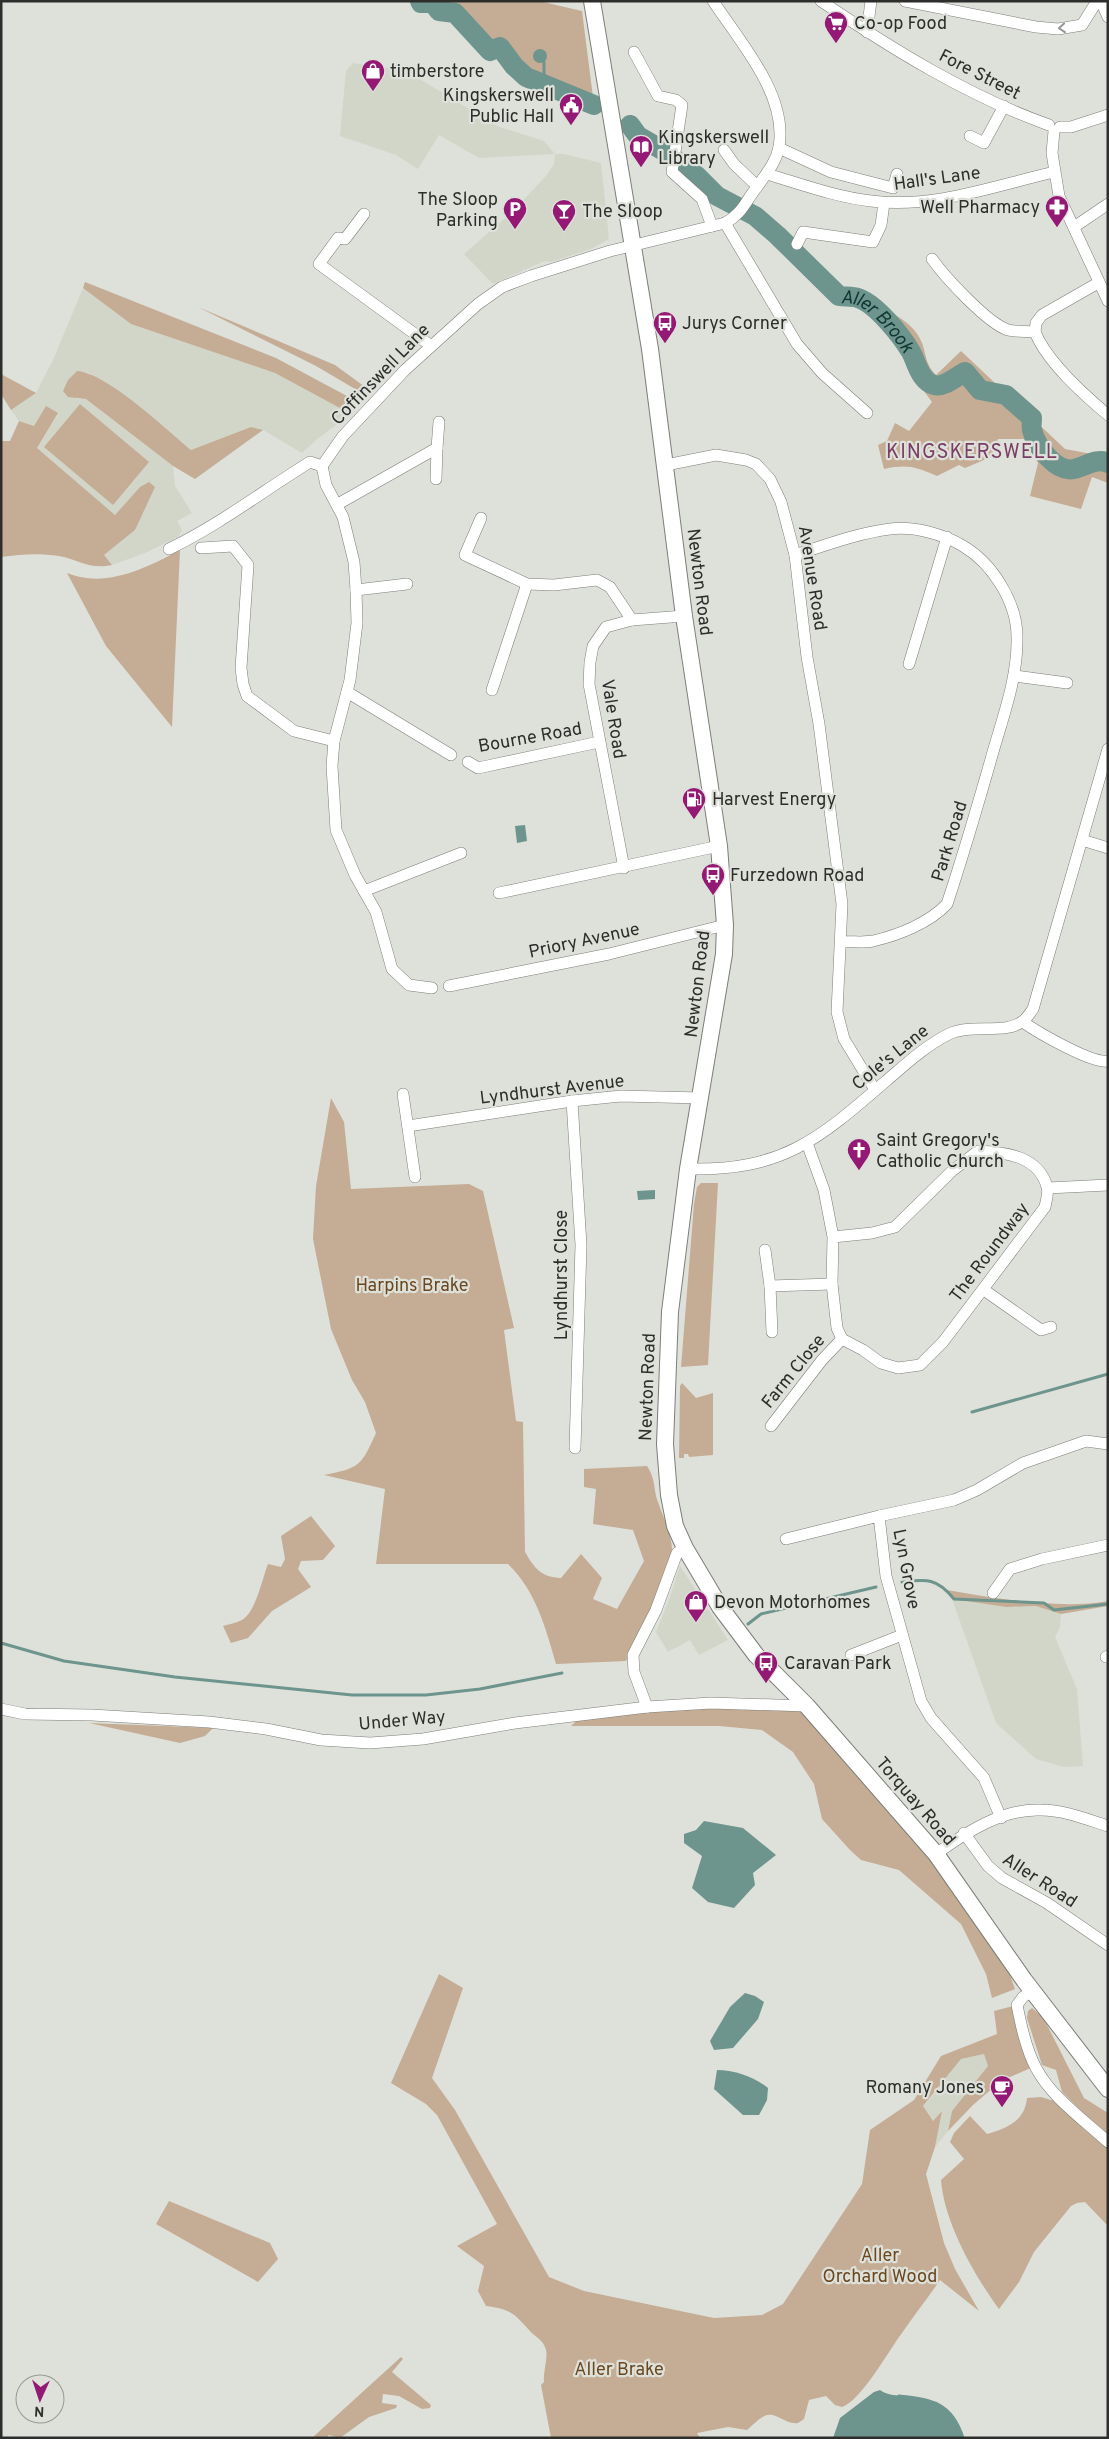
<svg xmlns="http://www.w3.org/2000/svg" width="1109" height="2439" font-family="Overpass,sans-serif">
<rect width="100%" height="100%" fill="#dee1da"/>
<g fill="#d1d6c9">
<path d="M353,63L395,69L418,78L497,126L544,141L555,154H564L601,163L609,239L591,249L551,262L545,261L493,284L464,254L510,214L546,176L554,164L555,154L479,158L439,135L418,169L396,155L340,136L346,71Z"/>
<path d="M83,288L131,324L275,373L351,414L316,440L302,453L263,430L251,427L191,450L139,407L87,372L76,399H86L173,466L175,486L192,513L177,521L182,530L178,537L145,553L112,565L104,555L135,530L140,487L115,515L37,448L58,414L34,426L19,421L11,410L36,393L53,360Z"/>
<path d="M680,1566L728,1640L699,1655L690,1640L668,1652L656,1632L670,1597Z"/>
<path d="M952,1599L1006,1607L1036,1606L1061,1614L1060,1627L1055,1637L1077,1689L1083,1766L1064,1767L1036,1759L996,1723Z"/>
<path d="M984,2054L988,2066L952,2111L948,2131L935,2147L941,2112L933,2121L923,2107L961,2059Z"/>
</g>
<g fill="#c5ac94">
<path d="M420,1H539L582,11L594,105L526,77L514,66L500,47L490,51L455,13L439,11L433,3H421Z"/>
<path d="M85,282L276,358L360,403L351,414L275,373L131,324L83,288Z"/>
<path d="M856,297C880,308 912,317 922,343C927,357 925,363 936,375L961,351L1065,449L1108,457V483L1092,477L1081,509L1030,496L1038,463L1024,439H998L991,457L965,468L959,465L937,476C916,467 908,464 884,469L878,445L887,441L895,423L909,431L932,402L915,379L902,344Z"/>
<path d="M198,307L335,365L372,392L367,396L316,366Z"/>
<path d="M77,371C107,373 167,430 191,450L251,427L263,430L195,479L173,466L86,399L68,397L63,391L68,380Z"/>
<path d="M1,374L36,393L11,410L1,394Z"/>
<path d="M80,404L149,462L113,505L44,447Z"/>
<path d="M46,406L58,413L37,448L115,515L140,487L149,482L155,487L135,530L104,555L112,565C90,570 80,560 59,556C39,553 22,554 1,557V441H10L19,421L34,426Z"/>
<path d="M180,550L172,727L106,646L67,573C105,589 146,568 180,550Z"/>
<path d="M331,1098L344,1122L351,1189L469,1184L483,1191L514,1328L504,1330L516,1421L523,1422L525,1552C535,1569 541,1577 561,1578L581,1554L602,1578L593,1599L617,1609L644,1561L633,1530L593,1524L596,1489L584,1487V1469L647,1466C656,1480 653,1488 658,1502C663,1517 672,1535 672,1550C670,1580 640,1634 626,1661L556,1664C546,1629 536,1591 508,1564H376L385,1489L324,1475C360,1468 361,1466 376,1433L365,1402L352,1380L331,1329L313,1239L316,1186Z"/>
<path d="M701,1183H718L708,1365L681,1367L694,1204L697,1187Z"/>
<path d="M682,1383L696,1398L713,1393V1455L689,1457L688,1454H684V1458H679L680,1386Z"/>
<path d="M311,1516L335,1546L323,1560L301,1561L298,1569L311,1587L272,1611L248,1638L231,1643L223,1626C229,1624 236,1623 242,1620C256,1612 262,1579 268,1564L281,1567L285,1559L281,1536Z"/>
<path d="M946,1590C995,1598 1060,1610 1108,1601V1606L1061,1614L1036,1606L1006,1607L952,1599Z"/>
<path d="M807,1706L916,1831L1006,1964L1015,1989L992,1998L986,1974L961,1924L899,1870L861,1860L850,1850L822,1819L814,1784L793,1752L762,1730L719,1726H571L581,1716L626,1711Z"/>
<path d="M89,1723L213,1728L205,1736L180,1743Z"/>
<path d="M439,1974L463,1988L432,2078L455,2110L549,2277L584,2291L714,2318L762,2315L783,2304L862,2184L870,2130L914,2100L941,2056L997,2034L994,2011L1017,2005L1035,2066L1001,2081L973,2105L948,2131L952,2111L988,2066L984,2054L961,2059L923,2106L933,2121L942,2111L935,2147L926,2174L944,2243L955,2269L979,2311L940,2280C928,2298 914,2315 902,2333C889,2350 861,2401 842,2407L835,2405L826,2396L809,2400L804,2419L798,2423C787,2425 777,2413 767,2415C760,2417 753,2425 747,2430L728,2427L697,2433L700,2438H551L541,2385L544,2382C543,2372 548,2358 546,2350C543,2339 536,2338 529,2330C514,2313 510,2309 486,2306L478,2291L484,2266L457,2246L497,2224L437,2115L426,2104L391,2083Z"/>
<path d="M1032,2008L1043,2017L1084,2098L1108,2113V2138L1062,2092L1056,2070L1042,2065L1027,2018L1028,2011Z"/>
<path d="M1041,2097L1051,2100L1059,2098L1108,2142V2226L1085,2202L1077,2203L1071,2206L1034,2252L1019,2282L999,2309C974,2275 944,2222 941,2180L964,2159L950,2142L954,2133L970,2116L987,2134C1007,2128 1025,2121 1027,2098Z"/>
<path d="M169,2201L270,2243L278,2259L258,2282L156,2224Z"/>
<path d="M401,2357L403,2359L392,2372L431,2405L430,2408L422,2409L399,2396L383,2394L382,2403L397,2405L396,2408L369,2417L340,2438L329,2435L326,2438H312Z"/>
</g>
<g fill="#6d948d">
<circle cx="540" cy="56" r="7"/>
<path d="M525,825L527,841L517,843L515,826Z"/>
<path d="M655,1190V1199L638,1200L637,1191Z"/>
<path d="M704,1821L743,1828L776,1855L753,1873L755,1885L734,1908L708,1902L692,1888L702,1856L684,1843V1834L696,1830Z"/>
<path d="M745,1993L755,1996L764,2002L758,2019L733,2048L714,2050L710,2041L730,2007Z"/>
<path d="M717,2070C734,2070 755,2077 768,2088L767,2100L759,2115H743L714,2089Z"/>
<path d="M880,2390C888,2396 897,2395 906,2396C936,2399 954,2409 963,2438H833L840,2418L874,2392Z"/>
</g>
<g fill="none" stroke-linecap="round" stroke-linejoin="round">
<g stroke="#6d948d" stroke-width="3">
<path d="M544,84V62"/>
<path d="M972,1412L1108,1374"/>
<path d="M902,1582C927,1579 937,1578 954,1599L1044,1603L1054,1610L1108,1604"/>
<path d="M748,1624L761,1614L876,1587"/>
<path d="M1,1643L64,1661L175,1677L352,1695H426L480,1689L562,1673"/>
<path d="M899,2396C932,2399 952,2403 963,2438"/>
</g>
<g stroke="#6d948d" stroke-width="20">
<path d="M420,1L421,3H433L439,11L455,13L490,51L500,47L514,66L526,77L594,105"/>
<path id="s1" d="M630,125L638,136L664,151L697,176L717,196L755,216L777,235L839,296C845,297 852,296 858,298C876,304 901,335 911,352C917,363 920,381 934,385C944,388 957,376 965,372L980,390L1006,395L1032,418C1032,422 1031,427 1032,430C1036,446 1056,473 1074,469C1085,467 1097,457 1108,463"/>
</g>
<g stroke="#7c7e78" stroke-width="12">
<g id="street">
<path d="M821,1C892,49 968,96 1049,125"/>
<path d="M905,1L1036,27L1058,29L1082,25L1097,1"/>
<path d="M1101,1L1108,17"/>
<path d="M867,32L871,1"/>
<path d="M634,52L658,96L676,100L682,105L672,172L702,199L712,226"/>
<path d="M1060,127H1071L1108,115"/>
<path d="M1054,131L1052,153L1059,196L1108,301"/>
<path d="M970,136L984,143L1004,106"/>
<path d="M779,148L831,172L893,188L897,174"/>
<path d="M724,150L734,164L757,186"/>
<path d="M767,174C801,184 836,197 871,201C933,209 994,186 1054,172"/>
<path d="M364,214L345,239L338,238L319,264L430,345"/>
<path d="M725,223L797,344L822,373L867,413"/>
<path d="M1074,227L1108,204"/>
<path d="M797,244L803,232L873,242L881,225L884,203"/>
<path d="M932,259C945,277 987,323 1008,330C1016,332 1027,331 1035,332C1047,362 1083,394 1108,415"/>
<path d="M1035,332L1036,323L1042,315L1098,283"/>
<path d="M666,465L716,455L746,460L756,464L770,479L781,502L795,555L807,657L819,724L842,904L837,1012L844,1039L875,1090"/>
<path d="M322,466L326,485L343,517L354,562L356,590L357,623L350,680L334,741L332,766L336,830L355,875L376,912L392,969L409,985L432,988"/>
<path d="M436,479L437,448"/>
<path d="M338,504L437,448L439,422"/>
<path d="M481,518L465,555L527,584L554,585L597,580L610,587L632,620"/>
<path d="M201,548L233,546L248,565L241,668L243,684L247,696L294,731L334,741"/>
<path d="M169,549C219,525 263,491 310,462L322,466L343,436L405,370L478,304L502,287L531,276L610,251L725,223C742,214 745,202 757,187C765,175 776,163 779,147C788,95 740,42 713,1"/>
<path d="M795,555C826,545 858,533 890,529C914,526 943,534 963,546C992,563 1017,602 1017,637C1018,679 1002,719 991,759C977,808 963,856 947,904C929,923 899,935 873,941C863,943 851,941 841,942"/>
<path d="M356,590L407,584"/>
<path d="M909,664L947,537"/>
<path d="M1015,676L1067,683"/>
<path d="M492,690L527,584"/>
<path d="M347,692L451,755"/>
<path d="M468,762L478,768L599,742"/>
<path d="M1082,840L1108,848"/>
<path d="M624,868L589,684L590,662L593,646L606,627L632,620L684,616"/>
<path d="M364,891L461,853"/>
<path d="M499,893L719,846"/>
<path d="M449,986L609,954L725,925"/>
<path d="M1023,1022C1037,1032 1092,1064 1108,1061"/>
<path d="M403,1094L415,1177"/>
<path d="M572,1101L581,1245L575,1448"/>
<path d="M408,1126L572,1101L621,1096L701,1098"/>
<path d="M807,1143L824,1190L833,1237L872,1233L895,1227L952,1171L978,1151C1005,1152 1039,1156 1047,1187C1049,1192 1046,1201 1045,1207L943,1342L920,1365L898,1368L881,1363L863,1350L842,1339L837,1328L832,1284L833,1237"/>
<path d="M688,1169C782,1171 818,1140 886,1081C906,1064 925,1046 949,1034C971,1023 1006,1035 1023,1021C1027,1018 1030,1013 1033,1009L1108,749"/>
<path d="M1048,1188L1108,1185"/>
<path d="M765,1250L770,1286L772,1332"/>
<path d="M770,1286L832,1284"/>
<path d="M984,1290L1041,1330L1051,1327"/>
<path d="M771,1426L822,1360L842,1339"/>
<path d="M879,1516L954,1500L977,1490L1023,1463L1086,1441L1108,1444"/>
<path d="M786,1539L879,1516L886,1576L921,1701L931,1718L984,1778L1001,1818"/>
<path d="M993,1593L1010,1569L1042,1559L1108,1545"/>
<path d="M851,1655L902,1635"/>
<path d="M1106,1657L1108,1656"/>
<path d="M647,1707L634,1672L633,1655L656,1610L677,1553L685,1548"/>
<path d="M1,1709L25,1714L92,1715L209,1722L266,1729L321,1740L370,1743L423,1739L515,1723L647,1707L711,1703L807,1706"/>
<path d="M964,1833L988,1866L1002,1878L1047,1903L1108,1945"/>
<path d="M936,1854C965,1833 1003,1808 1041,1810C1064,1810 1086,1819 1108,1826"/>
<path d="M1032,1991L1023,1997L1017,2005C1021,2025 1026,2049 1036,2068C1052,2098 1083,2119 1108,2142"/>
</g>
</g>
<g stroke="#7c7e78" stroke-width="18">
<path id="secondary" d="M592,1L650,349L684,616L719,846L725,925L724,954L688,1169L670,1312L665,1444L669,1495L675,1526L685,1548L720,1607L756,1655L807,1706L936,1854L1024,1980L1108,2089"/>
</g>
<use href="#street" stroke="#fff" stroke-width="11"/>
<use href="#secondary" stroke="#fff" stroke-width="16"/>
</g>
<defs><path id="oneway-chevron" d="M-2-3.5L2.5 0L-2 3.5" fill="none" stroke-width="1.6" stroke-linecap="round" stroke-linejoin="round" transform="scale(1.25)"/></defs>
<use stroke="#969696" href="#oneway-chevron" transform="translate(1062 28) rotate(175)"/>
<defs>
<g id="supermarket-pin" transform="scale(1.25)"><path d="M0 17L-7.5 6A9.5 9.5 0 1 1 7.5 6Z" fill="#941974" stroke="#dee1da"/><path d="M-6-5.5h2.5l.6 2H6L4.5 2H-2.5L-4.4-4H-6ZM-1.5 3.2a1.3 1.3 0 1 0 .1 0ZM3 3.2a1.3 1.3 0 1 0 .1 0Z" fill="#fff"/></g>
<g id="shop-pin" transform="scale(1.25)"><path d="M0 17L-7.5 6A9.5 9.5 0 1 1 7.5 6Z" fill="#941974" stroke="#dee1da"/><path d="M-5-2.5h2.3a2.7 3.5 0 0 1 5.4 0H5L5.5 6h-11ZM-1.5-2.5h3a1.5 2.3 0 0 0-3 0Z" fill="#fff"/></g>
<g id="civic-pin" transform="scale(1.25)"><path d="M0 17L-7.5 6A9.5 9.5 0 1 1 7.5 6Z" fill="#941974" stroke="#dee1da"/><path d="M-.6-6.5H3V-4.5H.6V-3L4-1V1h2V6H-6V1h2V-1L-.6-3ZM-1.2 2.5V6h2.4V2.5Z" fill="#fff"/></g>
<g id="library-pin" transform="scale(1.25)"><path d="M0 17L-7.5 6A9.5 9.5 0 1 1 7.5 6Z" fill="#941974" stroke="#dee1da"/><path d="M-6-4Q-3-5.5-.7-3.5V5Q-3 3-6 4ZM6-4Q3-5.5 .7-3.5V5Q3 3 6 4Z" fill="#fff"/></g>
<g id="pharmacy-pin" transform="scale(1.25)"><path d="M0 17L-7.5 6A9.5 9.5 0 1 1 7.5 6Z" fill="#941974" stroke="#dee1da"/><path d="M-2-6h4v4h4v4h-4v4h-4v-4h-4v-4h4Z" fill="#fff"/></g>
<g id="parking-pin" transform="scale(1.25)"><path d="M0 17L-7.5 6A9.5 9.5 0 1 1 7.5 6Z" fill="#941974" stroke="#dee1da"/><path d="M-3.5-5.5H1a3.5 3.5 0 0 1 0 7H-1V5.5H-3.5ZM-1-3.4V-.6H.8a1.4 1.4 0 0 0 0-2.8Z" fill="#fff"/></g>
<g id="bar-pin" transform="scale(1.25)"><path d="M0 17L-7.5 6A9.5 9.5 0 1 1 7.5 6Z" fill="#941974" stroke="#dee1da"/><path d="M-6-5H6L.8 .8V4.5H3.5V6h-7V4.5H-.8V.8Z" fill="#fff"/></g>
<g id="bus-pin" transform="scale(1.25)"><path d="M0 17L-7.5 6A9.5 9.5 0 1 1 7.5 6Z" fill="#941974" stroke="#dee1da"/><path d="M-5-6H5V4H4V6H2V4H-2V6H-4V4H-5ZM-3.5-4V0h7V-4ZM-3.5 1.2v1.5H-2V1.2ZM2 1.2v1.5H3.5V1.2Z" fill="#fff"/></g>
<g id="fuel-pin" transform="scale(1.25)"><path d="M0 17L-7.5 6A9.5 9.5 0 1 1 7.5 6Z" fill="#941974" stroke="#dee1da"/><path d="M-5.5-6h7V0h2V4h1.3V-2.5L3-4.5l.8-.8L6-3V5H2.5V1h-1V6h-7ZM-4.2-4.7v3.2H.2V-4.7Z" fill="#fff"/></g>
<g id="church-pin" transform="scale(1.25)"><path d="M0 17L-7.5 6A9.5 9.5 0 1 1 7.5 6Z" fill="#941974" stroke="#dee1da"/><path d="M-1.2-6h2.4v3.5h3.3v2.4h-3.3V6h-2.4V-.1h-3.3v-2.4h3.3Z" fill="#fff"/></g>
<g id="cafe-pin" transform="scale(1.25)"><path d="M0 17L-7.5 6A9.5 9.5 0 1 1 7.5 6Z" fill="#941974" stroke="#dee1da"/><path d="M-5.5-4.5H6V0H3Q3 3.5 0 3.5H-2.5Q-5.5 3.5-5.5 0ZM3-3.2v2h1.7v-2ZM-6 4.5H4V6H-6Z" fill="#fff"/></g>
</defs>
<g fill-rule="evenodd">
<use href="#supermarket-pin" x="836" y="23"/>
<use href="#shop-pin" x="373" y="71"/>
<use href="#civic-pin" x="571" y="105"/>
<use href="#library-pin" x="641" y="147"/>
<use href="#pharmacy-pin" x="1057" y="207"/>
<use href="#parking-pin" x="515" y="209"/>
<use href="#bar-pin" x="564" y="211"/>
<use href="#bus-pin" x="665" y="323"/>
<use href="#fuel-pin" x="694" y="799"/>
<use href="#bus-pin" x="713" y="875"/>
<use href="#church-pin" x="859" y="1150"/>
<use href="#shop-pin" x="696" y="1602"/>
<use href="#bus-pin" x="766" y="1663"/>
<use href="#cafe-pin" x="1002" y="2087"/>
</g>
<g text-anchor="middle" stroke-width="4.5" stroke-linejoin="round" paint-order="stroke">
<g font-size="18" fill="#2d2e2c" stroke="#dee1da" text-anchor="start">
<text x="854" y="29">Co-op Food</text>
<text x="390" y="77">timberstore</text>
<text x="554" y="101" text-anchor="end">Kingskerswell<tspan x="554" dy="21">Public Hall</tspan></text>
<text x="658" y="143">Kingskerswell<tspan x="658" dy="21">Library</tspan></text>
<text x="498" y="205" text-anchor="end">The Sloop<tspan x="498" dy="21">Parking</tspan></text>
<text x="1040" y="213" text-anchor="end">Well Pharmacy</text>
<text x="582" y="217">The Sloop</text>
<text x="682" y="329">Jurys Corner</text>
<text x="712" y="805">Harvest Energy</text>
<text x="730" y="881">Furzedown Road</text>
<text x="876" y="1146">Saint Gregory's<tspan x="876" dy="21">Catholic Church</tspan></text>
<text x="714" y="1608">Devon Motorhomes</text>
<text x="784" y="1669">Caravan Park</text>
<text x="984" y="2093" text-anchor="end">Romany Jones</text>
</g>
<g font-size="18" fill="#2d2e2c" stroke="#dee1da">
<text transform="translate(980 74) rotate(27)" y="6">Fore Street</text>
<text transform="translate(937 178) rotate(-8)" y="6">Hall's Lane</text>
<text transform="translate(380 374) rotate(-46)" y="6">Coffinswell Lane</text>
<text transform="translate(813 578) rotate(81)" y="6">Avenue Road</text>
<text transform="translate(700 582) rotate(83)" y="6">Newton Road</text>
<text transform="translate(614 719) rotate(81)" y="6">Vale Road</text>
<text transform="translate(530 737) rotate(-10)" y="6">Bourne Road</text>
<text transform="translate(949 841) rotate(-73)" y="6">Park Road</text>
<text transform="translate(584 940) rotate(-12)" y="6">Priory Avenue</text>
<text transform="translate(697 984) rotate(-83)" y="6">Newton Road</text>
<text transform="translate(890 1057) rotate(-39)" y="6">Cole's Lane</text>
<text transform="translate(552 1089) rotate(-7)" y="6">Lyndhurst Avenue</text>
<text transform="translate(989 1252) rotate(-53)" y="6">The Roundway</text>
<text transform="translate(561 1275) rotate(-90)" y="6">Lyndhurst Close</text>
<text transform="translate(793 1371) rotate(-51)" y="6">Farm Close</text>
<text transform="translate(647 1387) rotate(-88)" y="6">Newton Road</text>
<text transform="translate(907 1569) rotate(79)" y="6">Lyn Grove</text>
<text transform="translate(402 1720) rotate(-5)" y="6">Under Way</text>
<text transform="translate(916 1801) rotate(49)" y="6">Torquay Road</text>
<text transform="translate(1040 1880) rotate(33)" y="6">Aller Road</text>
</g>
<g font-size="18" fill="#6a471e" stroke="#dee1da">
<text x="412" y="1291">Harpins Brake</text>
<text x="880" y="2261">Aller<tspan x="880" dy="21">Orchard Wood</tspan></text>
<text x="619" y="2375">Aller Brake</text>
</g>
<g font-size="19" font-style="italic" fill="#113832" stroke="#dee1da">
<text dy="7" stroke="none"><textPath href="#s1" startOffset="320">Aller Brook</textPath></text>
</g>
<g font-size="20" letter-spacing="1" fill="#7a3d65" stroke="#dee1da">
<text x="972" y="458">KINGSKERSWELL</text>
</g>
</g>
<rect width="1109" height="2439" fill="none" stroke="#2d2e2c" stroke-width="5"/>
<g transform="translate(40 2399) rotate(183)"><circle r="24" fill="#dee1da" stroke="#979994"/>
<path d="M0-4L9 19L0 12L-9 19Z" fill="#941974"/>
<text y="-8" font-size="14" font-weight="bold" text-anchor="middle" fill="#2d2e2c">N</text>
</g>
</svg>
